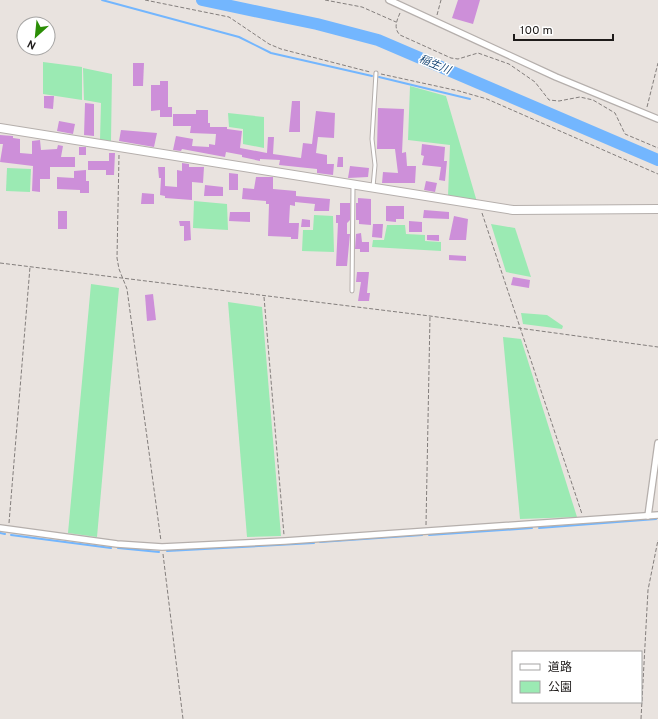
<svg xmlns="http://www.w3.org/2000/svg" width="658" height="719" font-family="Overpass,'Noto Sans JP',sans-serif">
<rect width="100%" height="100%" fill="#e9e3df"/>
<g fill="#9beab3">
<path d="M43,62L82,67V100L43,94Z"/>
<path d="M83,68L112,74L111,141L100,140L101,103L84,100Z"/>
<path d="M410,86L446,96L477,202L448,196L450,145L408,140Z"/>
<path d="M228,113L264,117V148L243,144V129L229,127Z"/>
<path d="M7,168L31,169L30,192L6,191Z"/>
<path d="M194,201L227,204L228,230L193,228Z"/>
<path d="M314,215L333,216L334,252L302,251L303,230H313Z"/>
<path d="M491,224L515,228L531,277L506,272Z"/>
<path d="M387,225H405L406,234L425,235V241L441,242V251L372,247L373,240H384Z"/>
<path d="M91,284L119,288L97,537L68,533Z"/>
<path d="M228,302L262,307L281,536L247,537Z"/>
<path d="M521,313L547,315L563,326L562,329L523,324Z"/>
<path d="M503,337L521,339L577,517L520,519Z"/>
</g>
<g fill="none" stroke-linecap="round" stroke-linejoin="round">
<g stroke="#73b6fe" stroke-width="2">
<path d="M102,0L239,37L271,53L372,76"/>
<path d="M379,77L470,99"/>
<path d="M539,528L656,519"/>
<path d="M0,533L5,534"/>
<path d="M11,535L111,548"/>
<path d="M429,535L532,528"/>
<path d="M320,542L422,535"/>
<path d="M118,548L159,552"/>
<path d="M167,551L314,543"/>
</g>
<path stroke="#73b6fe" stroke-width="12" d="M202,0L317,24L378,40L658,160"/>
</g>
<g fill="#cd8fd9">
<path d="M458,0H480L473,24L452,18Z"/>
<path d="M133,63H144L143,86H133Z"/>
<path d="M160,81H168V107H172V117H160V110L151,111V85H160Z"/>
<path d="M44,96H54L53,109L44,108Z"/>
<path d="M292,101H300V132H289Z"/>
<path d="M85,103L94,104V136L84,135Z"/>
<path d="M378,108L404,109L402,153L406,152L407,166H416L415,183H382L383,172L398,173L395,149H377Z"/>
<path d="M196,110H208V123H210V127H227V129L242,131L240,148L267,153L268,137H274L273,154L301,158L303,143L312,144L316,111L335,113L334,138L318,137L316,153L327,155V164H334L333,175L317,173V169L279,165L280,160L260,159V161L242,157V155L226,152L225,157L182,149L181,151L173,150L176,136L193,139L192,146L209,147V144L215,145L216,134L190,133L191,126H173V114H196Z"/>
<path d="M59,121L75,124L73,134L57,131Z"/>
<path d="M121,130L157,133L154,147L119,141Z"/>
<path d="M0,135L13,136V138L20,139V153L32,154V141L40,140L41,150L57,149L58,145L63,146L61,157H75V167H50V179H40V192L32,191L33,166L0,162L3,144H0Z"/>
<path d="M422,144L445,147L444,161H447L445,181L439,180L441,167L422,165L424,156L421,155Z"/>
<rect x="79" y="147" width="7" height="8"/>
<path d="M109,153H115L114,175H106V170H88V161H109Z"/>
<path d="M338,157H343V167H337Z"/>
<path d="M182,163L189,164V167H204L203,183L192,182V200L165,198V196L160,195L161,178H159L158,167H165V186L177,187V170L182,171Z"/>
<path d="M350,166L369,168L368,177L348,178Z"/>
<path d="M86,170V181H89V193H80V190L57,189V177L74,178V171Z"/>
<path d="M229,173L238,174V190H229Z"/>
<path d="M256,177H273V189L296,191V196L330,199L329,211H314L315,204L295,202V206L290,205L289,223H299L298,239H291V237L268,236L269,204H266V201L242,199L243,188L254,189Z"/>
<path d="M426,181L437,183L435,192L424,190Z"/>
<path d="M205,185L223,187V196H204Z"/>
<path d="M142,193L154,194V204H141Z"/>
<path d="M358,198L371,199V225L359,224V220H356V203H358Z"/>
<path d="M340,203H350V220L347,223V234H350L347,266H336L338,223H336V215H340Z"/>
<path d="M386,206H404V219H396V222L386,221Z"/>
<path d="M424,210L449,212V219L423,218Z"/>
<rect x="58" y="211" width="9" height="18"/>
<path d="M230,212H250V222L229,221Z"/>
<path d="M454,216L468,219L466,240H449Z"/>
<path d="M302,219L310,220V227H301Z"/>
<path d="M179,221H190L191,240L184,241V226H180Z"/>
<path d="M409,221L422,222V232H409Z"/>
<path d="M373,224H383L382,238L372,237Z"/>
<path d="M361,233L362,242H369V252H360V249H355L356,234Z"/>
<path d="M427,235H439V241L427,240Z"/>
<path d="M449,255L466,256V261L449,260Z"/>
<path d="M357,272H369L367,293H370L369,301H358L361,282H356Z"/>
<path d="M513,277L530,280L529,288L511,285Z"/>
<path d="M153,294L156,320L147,321L145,295Z"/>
</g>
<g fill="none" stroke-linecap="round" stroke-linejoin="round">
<g stroke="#b5afac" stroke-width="5">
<g id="lane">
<path d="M373,187L375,165L372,139L376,73"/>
<path d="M352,291L353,186"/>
</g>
</g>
<g stroke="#b5afac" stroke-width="8">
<g id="street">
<path d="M389,0L556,77L658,119"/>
<path d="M648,516L658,443"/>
<path d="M0,528L117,544L162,547L285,541L658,515"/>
</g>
</g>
<g stroke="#b5afac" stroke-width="10">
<path id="secondary" d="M0,128L513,210L658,209"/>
</g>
<g stroke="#837e7c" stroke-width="1" stroke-dasharray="4 2" stroke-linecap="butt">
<path d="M145,0L229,17L269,44L281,49L370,72"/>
<path d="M325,0L362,7L396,22"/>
<path d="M400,13C397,20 393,28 400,35L451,58L458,59L478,53L509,64L535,82L549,100L559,101L580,97L593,100L615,113L625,134L658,148"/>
<path d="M437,15L441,0"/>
<path d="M381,74L459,91L487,99L658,174"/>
<path d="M647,107L658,63"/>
<path d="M119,155L117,258L119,269L127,289L161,541"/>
<path d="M482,213L582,514"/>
<path d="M0,263L430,316L658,347"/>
<path d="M264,297L284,535"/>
<path d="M9,523L30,267"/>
<path d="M426,525L430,316"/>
<path d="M163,554L183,719"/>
<path d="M641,719L648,590L658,540"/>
</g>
<use href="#lane" stroke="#fff" stroke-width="3"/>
<use href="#street" stroke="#fff" stroke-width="5.5"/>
<use href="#secondary" stroke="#fff" stroke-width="8"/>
</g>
<g text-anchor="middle" stroke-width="3" stroke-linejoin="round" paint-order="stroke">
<g font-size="11" font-style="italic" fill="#1b4977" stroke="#fff">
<text transform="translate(435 64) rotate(23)" y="4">稲生川</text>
</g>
</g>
<rect x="512" y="651" width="130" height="52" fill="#ffffff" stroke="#a5a4a3"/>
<rect x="520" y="664" width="20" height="6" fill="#ffffff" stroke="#a5a4a3"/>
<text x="548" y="671" font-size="12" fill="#1e1b1a">道路</text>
<rect x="520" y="681" width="20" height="12" fill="#9beab3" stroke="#a5a4a3"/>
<text x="548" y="691" font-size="12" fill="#1e1b1a">公園</text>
<g transform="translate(36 36) rotate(207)"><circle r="19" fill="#ffffff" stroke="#a5a4a3"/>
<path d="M0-3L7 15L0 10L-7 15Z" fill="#2b8e06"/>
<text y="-6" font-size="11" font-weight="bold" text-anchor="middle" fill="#1e1b1a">N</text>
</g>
<path d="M514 34v6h99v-6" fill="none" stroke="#1e1b1a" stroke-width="2"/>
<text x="520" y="34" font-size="12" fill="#1e1b1a" stroke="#ffffff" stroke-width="3" paint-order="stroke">100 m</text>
</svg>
